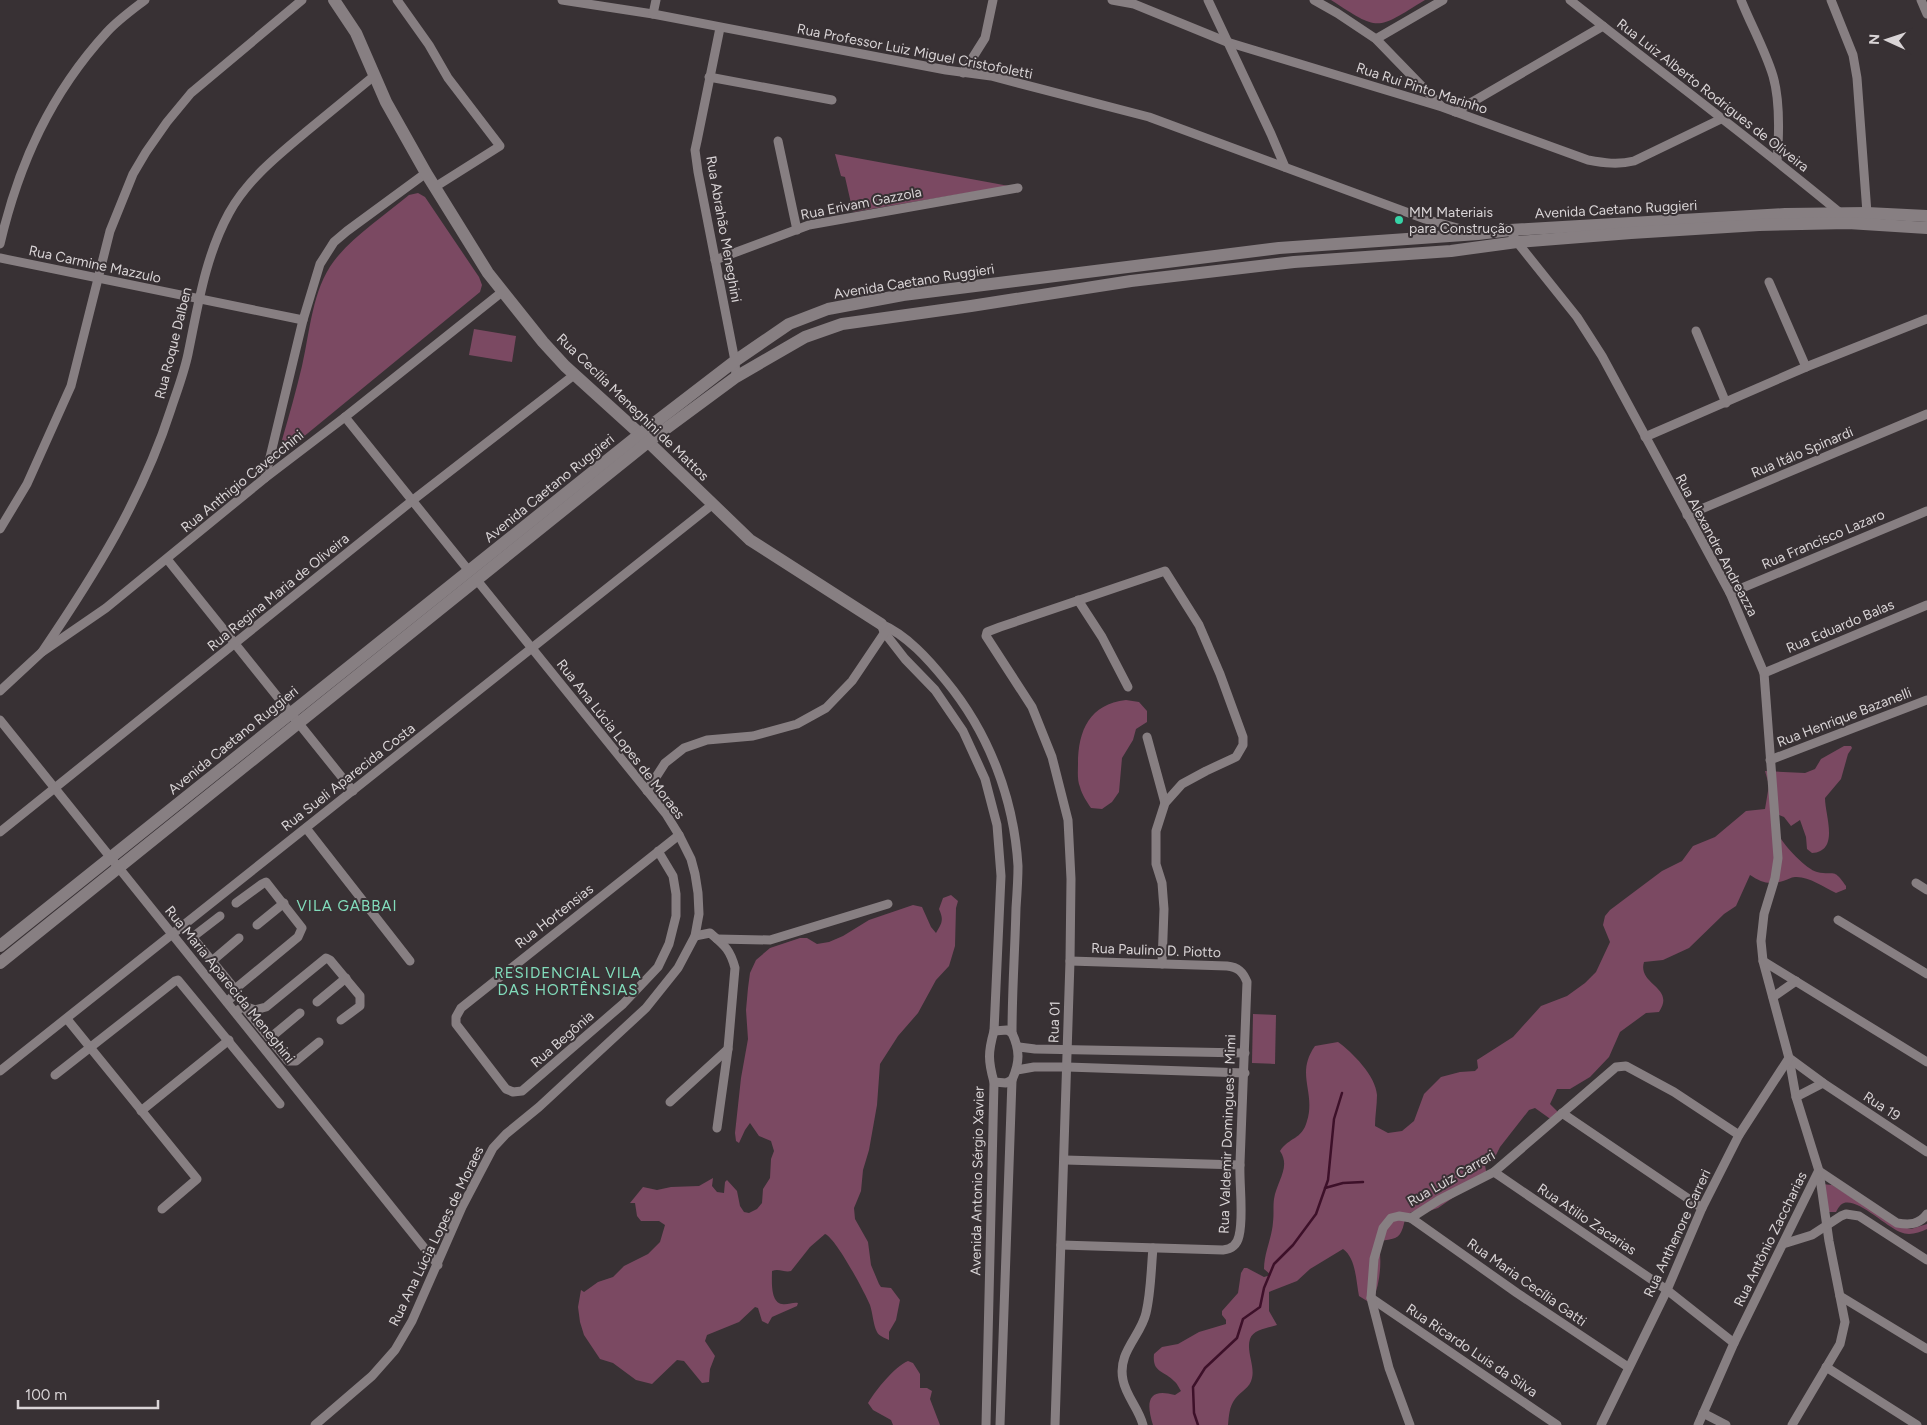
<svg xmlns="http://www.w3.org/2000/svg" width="1927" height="1425" font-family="Figtree,sans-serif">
<rect width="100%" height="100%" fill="#383134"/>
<g fill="#7b4962">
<path d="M1331,0H1425C1376,30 1380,32 1331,0Z"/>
<path d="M835,154L1009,186L853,212L845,177L841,176Z"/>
<path d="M418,193L425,197L479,277L482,285L480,292L291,447L284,445L282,440C289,416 296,391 302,366C310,332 312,290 334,261C352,237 385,215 409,195Z"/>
<path d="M474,329L516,336L512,362L469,355Z"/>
<path d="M1126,700L1139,702L1147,711V722L1136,729L1133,740L1122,758L1119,792L1112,802L1102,809L1091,808C1087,802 1082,795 1080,787C1077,780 1078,771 1078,764C1078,730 1090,704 1126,700Z"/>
<path d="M1844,746H1851L1852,748L1848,754L1841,779L1825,798C1825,816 1840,851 1812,853L1807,849L1806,837L1800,820L1791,826L1784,817L1779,815C1778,820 1776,826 1777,831C1780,842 1806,869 1817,872C1835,876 1833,867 1846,886V889L1836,893C1824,887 1808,876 1795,877C1791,877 1787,880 1783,881C1769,885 1762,883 1750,875L1736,906L1724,914L1689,948L1663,960L1644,962C1637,985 1676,987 1659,1012L1646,1013L1620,1032L1609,1057L1590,1077L1570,1089H1557L1550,1104L1560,1114L1559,1118H1549L1535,1108L1529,1110L1500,1147L1493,1161L1485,1165L1487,1177L1464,1190L1438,1208L1429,1211H1414L1406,1215C1404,1222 1403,1235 1395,1238C1388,1241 1385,1238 1379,1244C1382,1263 1380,1283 1373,1300L1367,1301L1359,1296C1356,1281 1356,1258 1343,1249L1310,1269L1297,1281L1269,1292V1311L1277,1325C1269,1328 1253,1329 1250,1339C1246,1351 1255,1366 1252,1378C1250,1388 1241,1391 1235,1399C1229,1407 1229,1416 1228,1425H1153C1146,1403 1147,1387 1175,1395L1181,1391C1179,1388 1177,1383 1174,1381C1164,1370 1152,1373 1154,1354L1162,1347L1178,1344L1199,1332L1226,1324V1320L1222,1315V1311L1238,1293L1241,1273L1244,1268H1247L1264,1277L1271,1275L1264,1269C1264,1253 1272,1238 1273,1222C1274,1215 1273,1206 1274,1199C1277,1181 1291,1167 1280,1151C1289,1137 1302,1140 1307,1121C1316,1092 1295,1074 1315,1046L1338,1042C1352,1052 1376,1076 1377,1095C1377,1105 1375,1116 1375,1126L1388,1133L1402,1131L1414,1121L1424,1094L1441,1077L1460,1072L1475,1071L1478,1068L1477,1060L1513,1037L1541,1006L1567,996L1585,983L1596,972L1610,942L1603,925L1605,916L1610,910L1662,871L1682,861L1693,846L1715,837L1746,811L1765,809L1769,785L1765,771L1805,773L1815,769L1821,759Z"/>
<path d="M951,895L958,901L956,908L955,946L949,966L936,980L918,1013L898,1036L880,1064L877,1105L869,1150L863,1170L861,1191L854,1208L855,1219L868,1242L871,1265L879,1284L881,1287L891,1288L900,1300L896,1320L889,1332V1340C885,1338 879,1336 877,1332C873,1324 873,1314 870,1305C865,1293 836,1238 825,1234L810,1247L791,1271C785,1273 779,1268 772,1271C772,1280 770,1302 782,1304C788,1305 793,1302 798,1303L797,1306L772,1317L768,1324L762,1321L758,1308L755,1307L739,1322L707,1335L705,1341L715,1356L710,1369L709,1382L702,1383L684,1361L677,1360L652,1384L636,1380L613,1363L600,1359L584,1335L580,1322L578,1307L581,1290L584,1292L598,1282L613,1277L624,1266L648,1254L660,1242L665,1225L659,1221H641L637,1216L635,1203H630L643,1187L657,1190L671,1187L699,1186L713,1178L712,1186L717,1192L724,1193L725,1182L727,1180L737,1191L740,1206L744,1212L749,1213L757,1209L762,1203L763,1189L770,1178L771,1159L774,1151L771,1141L759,1136L750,1123L745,1130L739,1143L736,1141L735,1133L741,1078L748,1039L746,1010L748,988L750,973L756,960L770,948L800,938H807L817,944L829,942L843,936L869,920L913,905L922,907L931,927L936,933C942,923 944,920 939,909L943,898Z"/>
<path d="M1253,1014L1276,1015L1275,1064L1252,1063Z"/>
<path d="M1822,1184L1832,1185L1895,1225L1911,1229L1927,1224V1229C1918,1233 1909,1236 1900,1232C1885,1226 1859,1199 1844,1203C1839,1205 1838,1209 1836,1212H1828Z"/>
<path d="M908,1361L913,1363L920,1374V1388H927L932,1391L930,1399L940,1425H893L891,1420L873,1410L868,1403C876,1390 894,1367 908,1361Z"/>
</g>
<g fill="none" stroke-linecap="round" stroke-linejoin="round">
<g stroke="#3d1029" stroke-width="2.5">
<path d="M1325,1188L1343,1183L1363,1182"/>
<path d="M1198,1425L1194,1413L1193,1387L1205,1368L1237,1338L1243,1319L1260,1307L1264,1288L1274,1264L1293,1245L1316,1214L1328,1180L1334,1119L1342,1093"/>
</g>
<g stroke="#877f82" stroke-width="9">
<path d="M397,0L429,45L448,78L500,146L435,187"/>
<path d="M562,0L653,14L946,70L991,76L1149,117L1425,219L1472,232"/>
<path d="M1112,0L1134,4L1227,42L1442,107L1588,160C1604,163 1618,165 1634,161L1721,119"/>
<path d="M1208,0L1271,134L1285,167"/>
<path d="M1314,0L1337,13L1376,39L1441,106"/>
<path d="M1570,0C1659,71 1751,139 1839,212"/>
<path d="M1741,0C1751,25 1765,50 1773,76C1780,100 1779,136 1777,161"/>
<path d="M1831,0L1853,55L1857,78L1867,213"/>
<path d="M1921,0L1927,14"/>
<path d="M653,14L656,0"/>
<path d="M720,28L697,141L695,150L698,172L735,361L736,377"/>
<path d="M1376,39L1443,0"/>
<path d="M963,73L985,38L993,0"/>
<path d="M709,77L832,100"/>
<path d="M1455,112L1603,26"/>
<path d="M778,141L797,230"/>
<path d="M1510,230L1517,242L1577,317L1602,356L1730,593L1764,673L1778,858L1775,878L1764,914L1761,941L1763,961L1789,1058L1796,1097L1819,1171L1829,1241L1845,1322L1840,1344L1792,1425"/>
<path d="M0,244C19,163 51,93 107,32C118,20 132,10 145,0"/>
<path d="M0,258L303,320"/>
<path d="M715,260L809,225L1018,188"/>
<path d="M1769,282L1806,367"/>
<path d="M1696,331L1726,403"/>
<path d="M345,417L469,571"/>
<path d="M1645,437L1806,367L1927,319"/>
<path d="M265,478L303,320L320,264L334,242L347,231L426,173"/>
<path d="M1687,515L1927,414"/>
<path d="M0,529L27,484L71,386L110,231L133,174L146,152L167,122L191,93L302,0"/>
<path d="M167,559L353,791"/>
<path d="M1730,593L1927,511"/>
<path d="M1078,600L1102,637L1128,687"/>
<path d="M881,624C907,635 929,660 946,681C989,733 1014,799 1018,866C1018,880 1017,894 1016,908C1015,949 1012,991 1012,1033C1020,1050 1020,1062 1012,1080L1000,1425"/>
<path d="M881,624L884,632L905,659L935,690L963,731L985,779L997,825L1001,876L994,1031C988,1052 988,1061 994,1082L986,1425"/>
<path d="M42,652C95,574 142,499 171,409C177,391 184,373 188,354C198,306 205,257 229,213C247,180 278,155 307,131C329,113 352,94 374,76"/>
<path d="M1764,673L1927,605"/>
<path d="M0,691L42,652L106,608L265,478L345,417L502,292"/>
<path d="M0,720L438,1265"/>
<path d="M1147,737L1165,803"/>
<path d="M1770,760L1927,700"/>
<path d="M647,791L665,763L684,748L707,740L753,736L797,724L826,708L852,681L887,629"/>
<path d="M306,828L410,961"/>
<path d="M0,832L413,500L574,375"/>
<path d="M658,851L673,876L676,894V916L669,944L658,967L623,1004L522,1091L513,1092L506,1089L456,1024V1017L461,1008L679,835"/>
<path d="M1916,883L1927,890"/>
<path d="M220,916L194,936V939L235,989V994L227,1002"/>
<path d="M1838,920L1927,974"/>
<path d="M257,925L284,903"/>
<path d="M695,936L710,933C724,945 730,949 735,968L728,1049L717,1128"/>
<path d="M717,939L770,940L888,904"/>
<path d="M212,961L239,938"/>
<path d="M1763,961L1927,1062"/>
<path d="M235,989L298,937L302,928L266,882L262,884L236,903"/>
<path d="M1773,997L1796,981"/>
<path d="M317,1002L346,978"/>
<path d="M244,1007L288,1061H296L319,1042"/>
<path d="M235,1012L244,1006L255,1010L266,1007L326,958L330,960L360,996V1006L341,1020"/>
<path d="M67,1019L197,1179L162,1209"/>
<path d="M994,1031L1007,1030L1012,1033"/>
<path d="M270,1038L300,1013"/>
<path d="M1019,1047L1035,1049L1245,1053"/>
<path d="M1789,1058L1823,1083L1927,1152"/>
<path d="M1017,1070L1034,1067H1067L1245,1073"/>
<path d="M0,1071L713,504"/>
<path d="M55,1075L175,981L178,980L280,1104"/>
<path d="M994,1082L1006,1083L1012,1080"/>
<path d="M1796,1097L1823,1083"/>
<path d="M670,1102L728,1049"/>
<path d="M141,1111L229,1040"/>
<path d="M1562,1113L1702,1208"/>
<path d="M1065,1160L1240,1165"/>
<path d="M1819,1171L1897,1223C1909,1225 1919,1225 1927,1214"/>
<path d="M1494,1172L1667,1290L1734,1343"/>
<path d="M1411,1218L1517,1293L1628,1367"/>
<path d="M1783,1244L1812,1235L1841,1216L1846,1214L1859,1216L1927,1260"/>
<path d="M1061,1245L1223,1250C1232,1249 1237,1245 1239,1236C1244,1217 1239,1184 1240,1163C1242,1103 1245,1043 1247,982C1243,972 1238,967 1227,966L1070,961"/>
<path d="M1840,1296L1927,1349"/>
<path d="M1371,1298L1557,1425"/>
<path d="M1826,1367L1917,1425"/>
<path d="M1703,1413L1726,1425"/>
<path d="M315,1425L372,1376L395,1350L412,1321L462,1207L493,1148L506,1134L539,1107L646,1008L678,968L695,936L699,914L698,893L695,874L691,859L679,835L666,814L476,579"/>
<path d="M1055,1425L1070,961L1071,879L1068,820L1052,757L1032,707L986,636L987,632L1000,627L1165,571L1199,625L1220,674L1243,737V745L1236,757L1206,771L1182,784L1165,803L1156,831V864L1162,883L1164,909L1162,964"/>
<path d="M1143,1425C1139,1409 1126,1396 1123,1380C1117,1352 1141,1336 1146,1313C1151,1292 1151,1269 1153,1248"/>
<path d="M1410,1425L1389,1368L1371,1298L1374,1259L1383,1228L1391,1218L1399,1216L1411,1218L1439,1200L1494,1172L1616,1067L1626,1066L1674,1092L1739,1135"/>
<path d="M1601,1425L1667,1290L1702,1208L1739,1135L1789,1058"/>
<path d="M1698,1425L1734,1343L1818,1172"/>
</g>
<g stroke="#877f82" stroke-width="12">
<path d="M334,0L356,33L386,102L426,173L488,273L543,342L565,366L640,434L750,540L881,624"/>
<path d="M0,946L640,434L735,361L789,324L828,309L903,295L1279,248L1478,234L1510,230L1785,214L1867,213L1927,216"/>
<path d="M0,963L648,442L736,377L805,337L842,324L971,306L1131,281L1294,262L1451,251L1517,242L1631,233L1759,225L1848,223L1927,228"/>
</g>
</g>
<circle fill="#36d4a7" stroke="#383134" stroke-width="2" cx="1399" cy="220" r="5"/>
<g text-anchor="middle" stroke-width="4" stroke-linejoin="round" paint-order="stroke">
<g font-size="14" fill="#d9d4d6" stroke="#383134">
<text transform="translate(915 51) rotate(11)" y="5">Rua Professor Luiz Miguel Cristofoletti</text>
<text transform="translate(1422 88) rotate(18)" y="5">Rua Rui Pinto Marinho</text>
<text transform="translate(1713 95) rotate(38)" y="5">Rua Luiz Alberto Rodrigues de Oliveira</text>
<text transform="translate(861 203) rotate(-11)" y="5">Rua Erivam Gazzola</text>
<text transform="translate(1616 209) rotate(-3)" y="5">Avenida Caetano Ruggieri</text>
<text transform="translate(724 229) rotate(80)" y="5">Rua Abrahão Meneghini</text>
<text transform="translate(95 264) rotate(12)" y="5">Rua Carmine Mazzulo</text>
<text transform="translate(914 281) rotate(-9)" y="5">Avenida Caetano Ruggieri</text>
<text transform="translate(173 343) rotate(-76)" y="5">Rua Roque Dalben</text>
<text transform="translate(633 407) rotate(44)" y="5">Rua Cecília Meneghini de Mattos</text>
<text transform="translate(1802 452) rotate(-23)" y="5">Rua Itálo Spinardi</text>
<text transform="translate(242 481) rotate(-39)" y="5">Rua Anthigio Cavecchini</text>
<text transform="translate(549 488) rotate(-39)" y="5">Avenida Caetano Ruggieri</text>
<text transform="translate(1823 539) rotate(-23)" y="5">Rua Francisco Lazaro</text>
<text transform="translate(1717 545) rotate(62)" y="5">Rua Alexandre Andreazza</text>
<text transform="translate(278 592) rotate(-39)" y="5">Rua Regina Maria de Oliveira</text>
<text transform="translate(1840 626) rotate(-23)" y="5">Rua Eduardo Balas</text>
<text transform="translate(1844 717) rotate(-21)" y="5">Rua Henrique Bazanelli</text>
<text transform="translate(621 739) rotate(52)" y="5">Rua Ana Lúcia Lopes de Moraes</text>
<text transform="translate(233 740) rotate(-39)" y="5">Avenida Caetano Ruggieri</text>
<text transform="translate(348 777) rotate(-38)" y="5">Rua Sueli Aparecida Costa</text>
<text transform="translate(554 916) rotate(-38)" y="5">Rua Hortensias</text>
<text transform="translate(1156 950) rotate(2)" y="5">Rua Paulino D. Piotto</text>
<text transform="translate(230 984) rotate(51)" y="5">Rua Maria Aparecida Meneghini</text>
<text transform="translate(1054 1022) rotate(-88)" y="5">Rua 01</text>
<text transform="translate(562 1039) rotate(-41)" y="5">Rua Begônia</text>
<text transform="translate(1882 1106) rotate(33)" y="5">Rua 19</text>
<text transform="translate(1227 1134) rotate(-88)" y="5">Rua Valdemir Domingues - Mimi</text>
<text transform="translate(1451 1178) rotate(-30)" y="5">Rua Luiz Carreri</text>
<text transform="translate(977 1181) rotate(-89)" y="5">Avenida Antonio Sérgio Xavier</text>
<text transform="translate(1587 1219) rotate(34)" y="5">Rua Atilio Zacarias</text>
<text transform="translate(1677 1233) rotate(-65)" y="5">Rua Anthenore Carreri</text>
<text transform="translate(436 1236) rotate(-64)" y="5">Rua Ana Lúcia Lopes de Moraes</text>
<text transform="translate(1770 1239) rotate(-64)" y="5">Rua Antônio Zaccharias</text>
<text transform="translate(1527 1282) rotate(35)" y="5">Rua Maria Cecília Gatti</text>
<text transform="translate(1472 1350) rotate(34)" y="5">Rua Ricardo Luis da Silva</text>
</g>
<g font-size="14" fill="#d9d4d6" stroke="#383134" text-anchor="start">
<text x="1409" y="217">MM Materiais<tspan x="1409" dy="16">para Construção</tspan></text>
</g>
<g font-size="15" letter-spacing="1" fill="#82ddbc" stroke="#383134">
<text x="347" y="911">VILA GABBAI</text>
<text x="568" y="978">RESIDENCIAL VILA<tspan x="568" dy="17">DAS HORTÊNSIAS</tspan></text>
</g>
</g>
<g transform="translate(1887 40) rotate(273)" stroke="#383134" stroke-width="4" paint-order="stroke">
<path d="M0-4L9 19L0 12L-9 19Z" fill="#d9d4d6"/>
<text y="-8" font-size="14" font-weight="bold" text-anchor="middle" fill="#d9d4d6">N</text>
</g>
<path d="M18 1400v8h140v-8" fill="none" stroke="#d9d4d6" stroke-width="2.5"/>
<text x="25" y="1400" font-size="15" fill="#d9d4d6" stroke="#383134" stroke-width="4" paint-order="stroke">100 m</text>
</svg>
